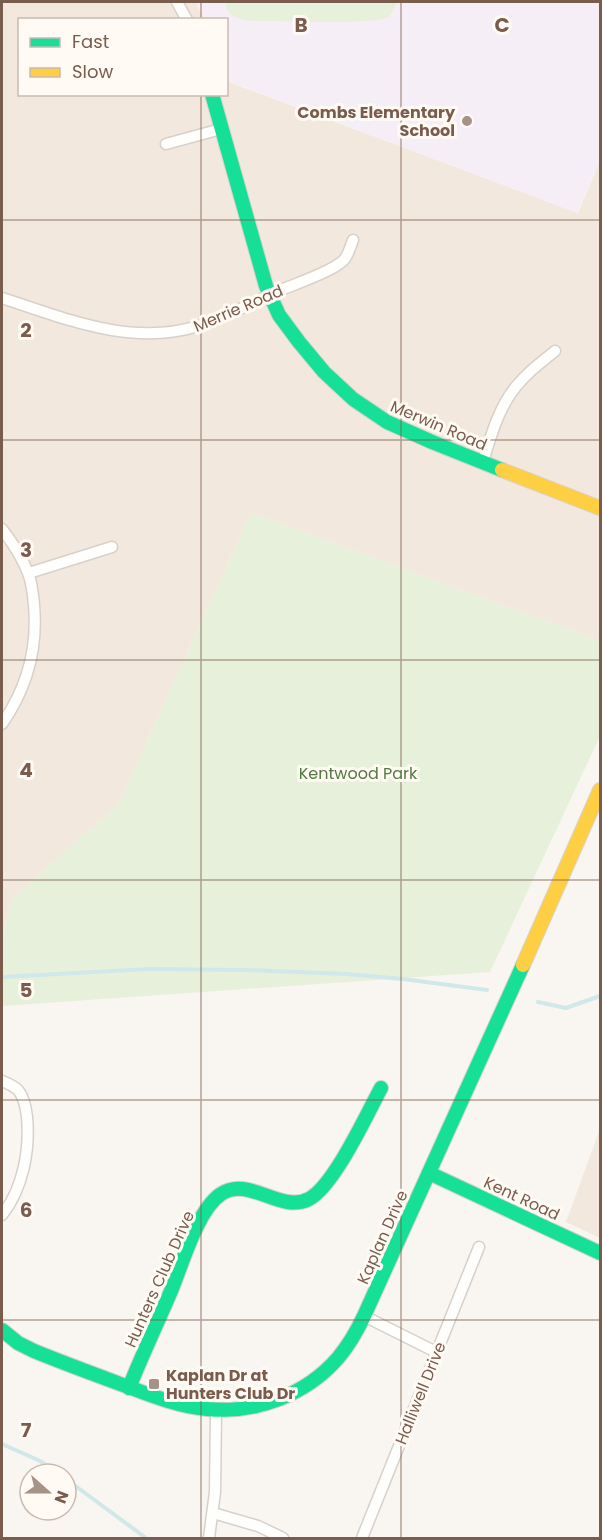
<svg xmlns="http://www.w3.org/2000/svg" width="602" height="1540" font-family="Poppins,sans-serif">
<rect width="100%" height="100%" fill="#f9f5f0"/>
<g fill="#f2e8de">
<path d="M2,2H196L204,19L20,20V94H226L227,76L229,82L578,213L600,161V641L251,513L118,805L13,898L2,939Z"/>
<path d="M600,1129V1238L566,1222Z"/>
</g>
<path fill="#f6eef6" d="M196,2H600V161L577,213L228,81L226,76V20L204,19Z"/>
<g fill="#e7f0db">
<path d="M225,2H397C395,7 392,14 388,17C378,25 271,21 252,21C238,19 227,17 225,2Z"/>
<path d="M251,513L600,641V736L490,972L2,1006V939L13,898L118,805Z"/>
</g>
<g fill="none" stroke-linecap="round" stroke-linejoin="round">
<g stroke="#d0e8ea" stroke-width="4">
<path d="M2,977L149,969L245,970L347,974L403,979L487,990"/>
<path d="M538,1002L566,1008L600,996"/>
<path d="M2,1444L40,1461L59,1474"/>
<path d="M66,1479L146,1538"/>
</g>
<g stroke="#d7d1cb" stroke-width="13">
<g id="street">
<path d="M177,2L187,20"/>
<path d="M166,144L221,129"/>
<path d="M2,298C64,318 131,347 198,326C227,317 253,302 281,290C295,284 340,269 346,257C349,252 351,245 353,240"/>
<path d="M483,462C491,435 500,403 520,382C530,370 543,361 555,351"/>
<path d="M2,529C12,542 22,557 28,573C32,582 33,594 34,605C38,649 27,688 2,724"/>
<path d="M29,573L112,547"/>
<path d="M2,1081C7,1083 14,1086 18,1090C24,1097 26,1108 27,1117C30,1150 23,1189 2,1215"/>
<path d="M364,1316L436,1352"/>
<path d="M213,1513L258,1526L283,1538"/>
<path d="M209,1538L215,1492L216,1411"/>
<path d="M362,1538L479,1247"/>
</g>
</g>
<g stroke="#d9d2cb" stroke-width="16">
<g id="fast">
<path d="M212,94L266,286L279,315L299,342L324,372L353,399L387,422L432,442L502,470"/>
<path d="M429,1173L600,1253"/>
<path d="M2,1330L18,1343L34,1351C61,1362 88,1372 115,1382C145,1393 175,1406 207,1409C255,1414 306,1395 338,1358C349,1345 357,1331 364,1316L523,965"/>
<path d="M129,1388C142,1355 157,1324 171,1291C182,1265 197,1210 221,1194C249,1175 280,1214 309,1199C334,1186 367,1114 381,1088"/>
</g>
</g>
<g stroke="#d9d2cb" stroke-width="16">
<g id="slow">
<path d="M502,470L600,508"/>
<path d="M523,965L600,790"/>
</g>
</g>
<use href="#street" stroke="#fefefd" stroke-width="10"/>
<use href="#fast" stroke="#16e098" stroke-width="14"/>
<use href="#slow" stroke="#ffcf43" stroke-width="14"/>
</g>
<path fill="none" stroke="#7a5c4d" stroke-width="1.5" stroke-opacity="0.55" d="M201,2V20M401,2V1538M201,94V1538M2,220H600M2,440H600M2,660H600M2,880H600M2,1100H600M2,1320H600"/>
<g fill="#a69286" stroke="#fffaf3" stroke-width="2">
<circle cx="467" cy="121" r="6"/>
<rect x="148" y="1378" width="12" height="12" rx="3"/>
</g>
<g text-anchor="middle" stroke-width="6" stroke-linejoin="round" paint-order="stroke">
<g font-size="16" font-weight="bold" fill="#7a5c4d" stroke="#fffaf3" text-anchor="end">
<text x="455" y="118">Combs Elementary<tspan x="455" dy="18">School</tspan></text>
<text x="166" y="1381" text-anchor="start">Kaplan Dr at<tspan x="166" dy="18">Hunters Club Dr</tspan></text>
</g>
<g font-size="16" fill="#7a5c4d" stroke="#fffaf3">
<text transform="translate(238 308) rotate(-23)" y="6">Merrie Road</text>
<text transform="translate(439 425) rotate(23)" y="6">Merwin Road</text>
<text transform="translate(522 1198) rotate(25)" y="6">Kent Road</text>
<text transform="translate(382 1237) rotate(-66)" y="6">Kaplan Drive</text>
<text transform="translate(159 1279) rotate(-66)" y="6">Hunters Club Drive</text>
<text transform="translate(420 1393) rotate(-68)" y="6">Halliwell Drive</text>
</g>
<g font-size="16" fill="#537a41" stroke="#fffaf3">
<text x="358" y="779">Kentwood Park</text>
</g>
</g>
<g font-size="20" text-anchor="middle" font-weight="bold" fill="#7a5c4d" stroke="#fffaf3" stroke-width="6" stroke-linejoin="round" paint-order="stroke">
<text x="301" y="32">B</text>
<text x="502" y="32">C</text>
<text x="26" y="337">2</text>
<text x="26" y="557">3</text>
<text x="26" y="777">4</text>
<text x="26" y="997">5</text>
<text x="26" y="1217">6</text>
<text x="26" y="1437">7</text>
</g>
<rect width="602" height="1540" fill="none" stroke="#7a5c4d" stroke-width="6"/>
<rect x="18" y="18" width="210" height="78" fill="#fffaf3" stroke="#cabbb1" stroke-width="1.5"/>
<rect x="30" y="38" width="30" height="9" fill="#16e098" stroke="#cabbb1" stroke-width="1.5"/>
<text x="72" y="48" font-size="18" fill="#7a5c4d">Fast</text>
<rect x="30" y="68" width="30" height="9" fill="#ffcf43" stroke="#cabbb1" stroke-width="1.5"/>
<text x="72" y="78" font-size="18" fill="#7a5c4d">Slow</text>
<g transform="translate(48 1492) rotate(111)"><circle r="28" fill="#fffaf3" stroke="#cabbb1" stroke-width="1.5"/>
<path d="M0-4.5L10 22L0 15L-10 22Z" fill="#a69286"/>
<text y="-9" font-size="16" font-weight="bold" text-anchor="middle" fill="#7a5c4d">N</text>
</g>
</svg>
